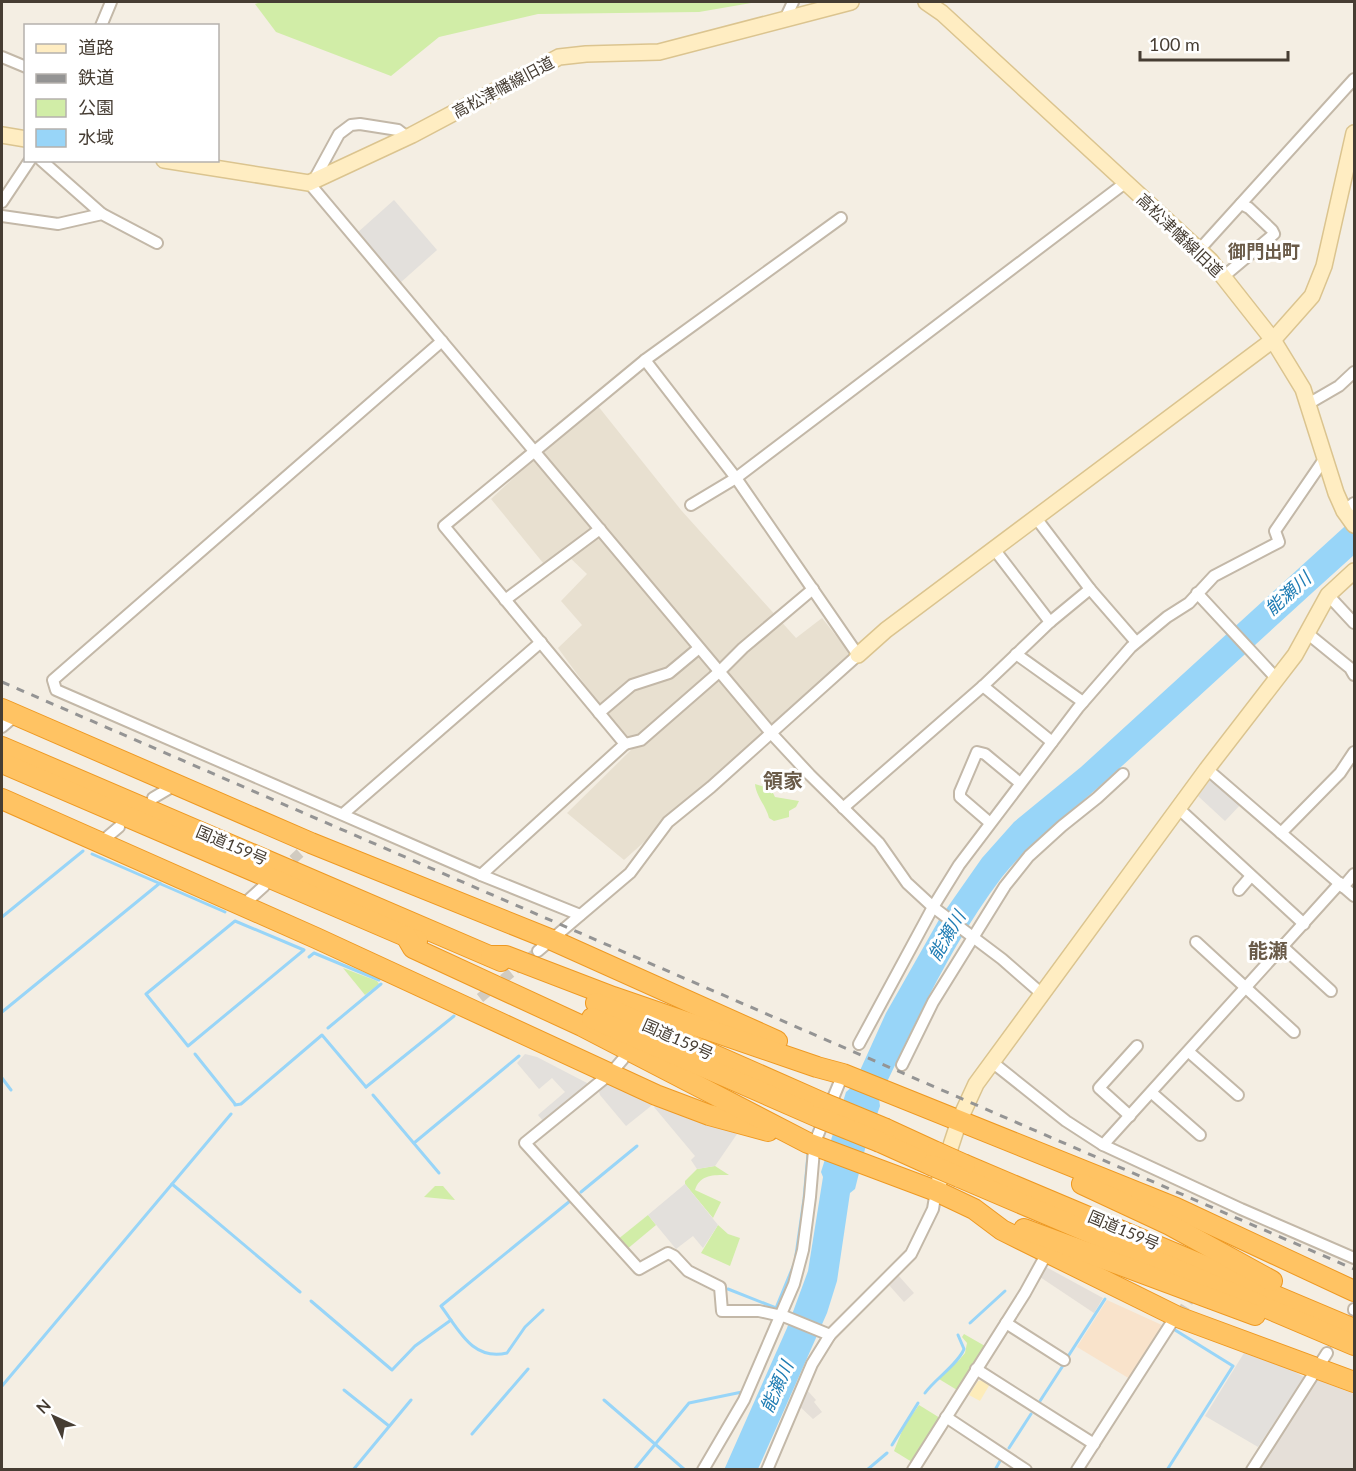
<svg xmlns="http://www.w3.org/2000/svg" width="1356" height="1471" font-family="Lato,'Noto Sans JP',sans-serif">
<rect width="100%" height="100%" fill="#f4eee3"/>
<g fill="#e8e0d0">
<path d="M598,406L681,510L796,638L822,618L852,656L769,729L541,454Z"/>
<path d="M536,457L767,732L624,860L567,813L632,749L558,648L582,625L561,601L587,574L566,554L548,569L491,499Z"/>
</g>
<path fill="#f9e3cb" d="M1107,1300L1164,1326L1130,1379L1077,1347Z"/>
<g fill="#e5dfd8">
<path d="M1046,1267L1103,1298L1094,1313L1040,1277Z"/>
<path d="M898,1275L914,1293L904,1302L888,1284Z"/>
<path d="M1316,1379L1354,1394V1469L1259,1470Z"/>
<path d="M806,1389L816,1400L814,1402L822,1412L813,1419L798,1405Z"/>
</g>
<g fill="#d1eda7">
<path d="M261,2H757L699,12L538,14L439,37L391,76L276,32L255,4Z"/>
<path d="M755,784L771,789L775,797L799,801L796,807L789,811V817L774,821L769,818C766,806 756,796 755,784Z"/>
<path d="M343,968L377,981L379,984L365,995Z"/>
<path d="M715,1166L729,1175C714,1175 700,1174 695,1190L721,1202L713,1218L685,1184V1181L697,1169Z"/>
<path d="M435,1186H443L455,1200L424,1197Z"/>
<path d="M648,1215L656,1225L626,1250L617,1240Z"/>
<path d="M718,1225L728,1234L740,1238L730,1266L701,1253Z"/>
<path d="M964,1334L985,1346L957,1390L939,1379L960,1359L965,1353L967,1343L962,1337Z"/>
<path d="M919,1405L940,1418L912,1462L894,1451L904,1426Z"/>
</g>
<path fill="#fdecba" d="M983,1380L990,1384L980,1401L969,1395L978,1381Z"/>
<g fill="#e3e0dc">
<path d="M394,200L437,250L400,283L357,233Z"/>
<path d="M1212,777L1242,803L1225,821L1198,796Z"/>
<path d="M525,1054L537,1057L587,1083L588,1086L544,1122L538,1115L565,1092L552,1078L539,1089L517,1063Z"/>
<path d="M609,1083L651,1104V1106L626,1126L600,1095L599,1092Z"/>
<path d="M655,1105L737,1134L715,1166L697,1169L691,1160L695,1156L654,1107Z"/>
<path d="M685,1184L718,1225L703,1248L693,1236L676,1249L648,1215Z"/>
<path d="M1244,1353L1292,1370L1304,1377L1258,1447L1205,1416Z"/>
</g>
<path fill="#98d5f8" d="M1354,518V555C1273,628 1193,702 1112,775C1076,809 1033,838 1002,877C951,944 915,1023 879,1099L880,1106L865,1149L855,1189L850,1193L837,1281L827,1313L758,1469L724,1470L787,1328L808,1271L823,1177L821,1172L846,1092L853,1086L886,1013L940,918L982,858L1014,822L1081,767Z"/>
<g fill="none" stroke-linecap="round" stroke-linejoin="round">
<g stroke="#98d5f8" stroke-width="3">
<path d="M92,854L225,912"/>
<path d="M2,917L83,851"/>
<path d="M235,921L304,950L188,1046L146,994Z"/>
<path d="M309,957L314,953L379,980"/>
<path d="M2,1012L160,883"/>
<path d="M328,1028L381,984"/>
<path d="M195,1054L235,1104"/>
<path d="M2,1078L11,1090"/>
<path d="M366,1087L454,1016"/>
<path d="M373,1095L439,1173"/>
<path d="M235,1105L241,1104L322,1035L366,1087"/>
<path d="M414,1143L519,1056"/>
<path d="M172,1184L300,1292"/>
<path d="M581,1192L637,1146"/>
<path d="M728,1289L776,1308L795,1262L804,1199L808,1154"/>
<path d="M311,1301L392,1370L415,1346L451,1320"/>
<path d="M543,1310L525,1327L507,1353C472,1361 459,1330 441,1306L570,1201"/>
<path d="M970,1323L1005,1291"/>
<path d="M1067,1358L1105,1299"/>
<path d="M2,1386L231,1114"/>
<path d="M344,1390L389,1426"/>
<path d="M925,1393C935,1379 958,1364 964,1349L958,1335"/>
<path d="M604,1400L685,1470"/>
<path d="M1040,1401L1064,1364"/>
<path d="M472,1434L528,1369"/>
<path d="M892,1445L918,1403"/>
<path d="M1009,1448L1031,1414"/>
<path d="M353,1470L411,1400"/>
<path d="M634,1470L689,1403L742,1392"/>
<path d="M867,1470L887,1453"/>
<path d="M995,1470L1000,1461"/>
<path d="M1167,1470L1233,1366L1175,1330"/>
</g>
<g stroke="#d1cbc0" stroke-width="10" stroke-dasharray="10 5" stroke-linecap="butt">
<path d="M282,870L300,853"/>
<path d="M480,998L538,951"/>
<path d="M1180,1315L1196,1289"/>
</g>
<g stroke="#c3b8a8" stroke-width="14">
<g id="street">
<path d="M786,17L793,2"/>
<path d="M101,26L111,2"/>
<path d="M2,57L26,67"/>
<path d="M41,160L102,214"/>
<path d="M314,180L339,134L351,125L360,124L398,130L407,137"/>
<path d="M309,183L771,733L810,775L879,843L907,883L933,907L1002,959L1042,994"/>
<path d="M2,202L30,160"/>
<path d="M2,216L58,224L102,214L157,243"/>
<path d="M1199,250L1354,79"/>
<path d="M1223,277L1274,234L1272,230L1249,208L1241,204"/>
<path d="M442,341L53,680L56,690L481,875L625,744L444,526L645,360L736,478L858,655L711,787L668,822L630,873L538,951"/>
<path d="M645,360L841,218"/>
<path d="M1308,404L1339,386L1354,372"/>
<path d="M691,505L736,478L1125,183"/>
<path d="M1344,511L1354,503"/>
<path d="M1036,518L1090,589L1136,642"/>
<path d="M994,549L1050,622"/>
<path d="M1197,593L1276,678"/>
<path d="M1328,595L1354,623"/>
<path d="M505,600L600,529"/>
<path d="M1307,633L1350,668L1354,675"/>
<path d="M1016,654L1083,702"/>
<path d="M983,686L1052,742"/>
<path d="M599,713L632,685L669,673L699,648"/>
<path d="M2,727L16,715"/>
<path d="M625,744L641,740L719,672L743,648L813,589"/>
<path d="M1207,769L1354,896"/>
<path d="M153,798L175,785"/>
<path d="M843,808L983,686L1050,622L1090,589"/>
<path d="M1178,808L1304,924"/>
<path d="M343,814L541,642"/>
<path d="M989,822L960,797V792L977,752L985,754L1020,783"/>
<path d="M1281,833L1340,773L1354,752"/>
<path d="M100,843L119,827"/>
<path d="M481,875L580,915"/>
<path d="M1343,887L1354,874"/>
<path d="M1239,890L1251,876"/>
<path d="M243,905L264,886"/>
<path d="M1196,942L1294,1032"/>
<path d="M1283,947L1331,991"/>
<path d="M859,1044L933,907L959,865L1078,708L1131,647L1167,617L1189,603L1214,576L1279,542L1275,531L1325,458"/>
<path d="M1189,1052L1238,1095"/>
<path d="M623,1059L611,1073L525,1143L639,1269L668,1253L674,1256L688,1271L720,1287L722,1311H759L786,1317L830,1335"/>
<path d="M992,1062L1066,1121L1103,1145L1340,883"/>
<path d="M902,1065L933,1002L1005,886L1029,856L1062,826L1097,798L1123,774"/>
<path d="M1152,1093L1200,1135"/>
<path d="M1130,1116L1099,1088L1137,1046"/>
<path d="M1103,1145L1241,1209L1354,1258"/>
<path d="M1354,1310V1309"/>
<path d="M1006,1323L1064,1360"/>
<path d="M976,1369L1094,1444"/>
<path d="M946,1417L1026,1470"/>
<path d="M703,1470L744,1400L794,1284L803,1250L810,1197L814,1150L817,1137L843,1074"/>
<path d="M767,1470L812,1364L830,1335L911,1254L933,1209L936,1191"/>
<path d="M913,1470L1025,1293L1047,1253"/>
<path d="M1077,1470L1172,1322L1180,1315"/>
<path d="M1252,1470L1327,1353"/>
</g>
</g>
<g stroke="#dbc48f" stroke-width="18">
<g id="secondary">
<path d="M926,2L942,13L1210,260L1273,340L1303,389L1336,493L1344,511L1354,525"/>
<path d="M2,135L26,139"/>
<path d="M164,160L309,183L412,135L559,57L586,54L659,52L851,2"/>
<path d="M858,655L886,630L1273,340L1312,296L1324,266L1354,133"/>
<path d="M936,1191L959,1121L976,1084L1207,769L1295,655L1328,595L1354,571"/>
</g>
</g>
<g stroke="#e92" stroke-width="22">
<g id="highway">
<path d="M2,709L311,843L552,940L777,1041"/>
<path d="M2,747L501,961"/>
<path d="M2,763L417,941"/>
<path d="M2,799L316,938L656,1095L709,1115L768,1131"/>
<path d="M406,936L413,948L582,1026L808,1143L936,1191L974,1209L1002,1230L1178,1317L1354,1382"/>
<path d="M491,956H506L613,997L817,1067L843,1074L1176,1208L1354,1291"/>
<path d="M596,1003L823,1103"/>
<path d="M592,1018L818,1117"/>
<path d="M886,1129L936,1152"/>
<path d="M880,1142L931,1165"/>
<path d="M965,1165L1354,1329"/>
<path d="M959,1177L1354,1345"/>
<path d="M1082,1184L1170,1225L1272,1281"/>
<path d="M1024,1229L1255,1315"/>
</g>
</g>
<use href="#street" stroke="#fff" stroke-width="10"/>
<use href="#secondary" stroke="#ffedc2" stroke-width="15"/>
<use href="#highway" stroke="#ffc363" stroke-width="20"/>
<path stroke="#949494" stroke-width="3" stroke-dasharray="8 8" stroke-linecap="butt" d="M2,682L1354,1269"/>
<g stroke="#e92" stroke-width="22" stroke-linecap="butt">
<g id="highway-bridge">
<path d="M823,1103L886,1129"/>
<path d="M818,1117L880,1142"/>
<path d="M936,1152L965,1165"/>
<path d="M931,1165L959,1177"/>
</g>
</g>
<use href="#highway-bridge" stroke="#ffc363" stroke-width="20"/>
</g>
<g text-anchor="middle" stroke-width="6" stroke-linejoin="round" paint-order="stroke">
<g font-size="16" fill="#463d33" stroke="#fff">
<text transform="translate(503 87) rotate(-28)" y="6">高松津幡線旧道</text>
<text transform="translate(1180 235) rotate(44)" y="6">高松津幡線旧道</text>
<text transform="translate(232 845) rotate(23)" y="6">国道159号</text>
<text transform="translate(678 1039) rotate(24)" y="6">国道159号</text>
<text transform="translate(1124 1230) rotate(23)" y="6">国道159号</text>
</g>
<g font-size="18" font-weight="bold" fill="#6a5b49" stroke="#fff">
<text x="1264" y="258">御門出町</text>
</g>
<g font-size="18" font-style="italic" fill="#207db4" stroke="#fff">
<text transform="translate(1288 594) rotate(-42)" y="6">能瀬川</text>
<text transform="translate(947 936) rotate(-59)" y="6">能瀬川</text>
<text transform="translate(777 1387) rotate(-66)" y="6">能瀬川</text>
</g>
<g font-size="20" font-weight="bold" fill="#6a5b49" stroke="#fff">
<text x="783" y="788">領家</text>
<text x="1268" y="958">能瀬</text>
</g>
</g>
<rect width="1356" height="1471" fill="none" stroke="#463d33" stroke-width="6"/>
<rect x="24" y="24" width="195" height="138" fill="#ffffff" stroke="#b5b1ad" stroke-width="1.5"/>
<rect x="36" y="44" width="30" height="9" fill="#ffedc2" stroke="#b5b1ad" stroke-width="1.5"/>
<text x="78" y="54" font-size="18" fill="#463d33">道路</text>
<rect x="36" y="74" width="30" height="9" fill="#949494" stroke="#b5b1ad" stroke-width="1.5"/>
<text x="78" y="84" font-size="18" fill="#463d33">鉄道</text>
<rect x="36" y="99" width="30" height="18" fill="#d1eda7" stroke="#b5b1ad" stroke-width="1.5"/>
<text x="78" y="114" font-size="18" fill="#463d33">公園</text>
<rect x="36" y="129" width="30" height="18" fill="#98d5f8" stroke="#b5b1ad" stroke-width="1.5"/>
<text x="78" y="144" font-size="18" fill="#463d33">水域</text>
<g transform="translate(54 1417) rotate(315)" stroke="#ffffff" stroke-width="4.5" paint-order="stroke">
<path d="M0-4.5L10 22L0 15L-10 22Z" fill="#463d33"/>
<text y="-9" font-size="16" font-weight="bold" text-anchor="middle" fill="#463d33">N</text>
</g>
<path d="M1140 51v9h148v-9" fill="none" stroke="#463d33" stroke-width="3"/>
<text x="1149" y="51" font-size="18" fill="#463d33" stroke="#ffffff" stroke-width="4.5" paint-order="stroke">100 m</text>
</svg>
